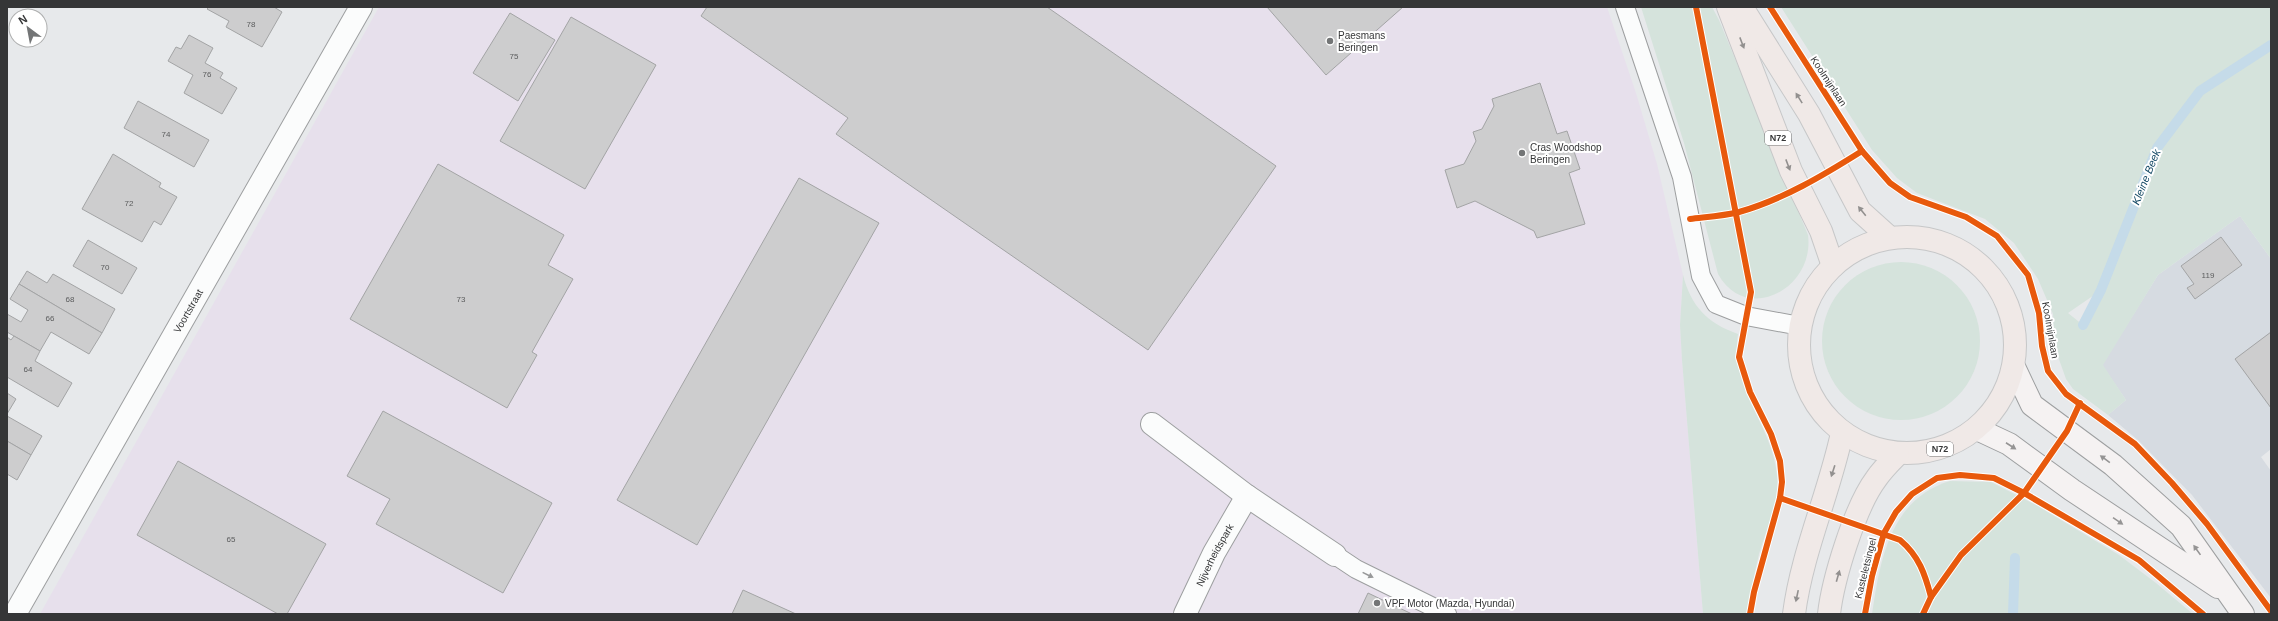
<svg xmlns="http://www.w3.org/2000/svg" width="2278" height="621" font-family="Helvetica,sans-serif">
<rect width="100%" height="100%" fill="#e7e9eb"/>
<path fill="#d6dbe1" d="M2240,216L2271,259V449L2261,457L2271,471V598L2192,495L2138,440L2108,415L2126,400L2102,365L2158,275Z"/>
<path fill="#e7e0ec" d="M379,7H1607L1636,93L1657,164L1683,275L1680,325L1682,360L1703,614H40Z"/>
<g fill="#d5e3dc" fill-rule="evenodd">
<path d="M1641,7H1712L1719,20L1808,235C1815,289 1746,325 1718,274L1684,143Z"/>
<path d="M1781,7H2271V259L2240,216L2158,275L2103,365L2126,400L2108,415L2073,389L2066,379L2055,348L2053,314L2038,279L2014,243L1985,219L1917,193L1897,178L1872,150ZM2101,291L2083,325L2068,313L2100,291Z"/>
<circle cx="1901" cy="341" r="79"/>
<path d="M1683,275C1691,306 1707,323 1738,334C1729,388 1772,424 1777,475C1780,501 1766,530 1759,554C1754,574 1751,594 1747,614H1703L1682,360L1680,325Z"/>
<path d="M1950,481L1991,482L2036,505L2119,555L2156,583L2193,614H1872C1880,560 1890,499 1950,481Z"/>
</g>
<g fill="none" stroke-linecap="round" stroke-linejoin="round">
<g stroke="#c5dbe9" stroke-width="10">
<path d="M2083,325L2101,290L2157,148L2200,91L2271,45"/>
<path d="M2013,614L2015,558"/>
</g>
</g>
<g fill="#cdcdce" stroke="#a3a4a5">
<path d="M209,7H274L282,12L262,47L226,27L229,21L207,9Z"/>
<path d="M707,7H1047L1276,166L1148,350L836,134L848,118L701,16Z"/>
<path d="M1267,7H1403L1326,75Z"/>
<path d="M510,13L555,40L518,101L473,73Z"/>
<path d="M571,17L656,65L585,189L500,141Z"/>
<path d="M189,35L213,48L205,63L223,73L220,78L237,88L222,114L184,93L193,75L168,61L176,47L181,49Z"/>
<path d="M1540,83L1557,134L1567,131L1580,169L1569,173L1585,224L1537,238L1534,231L1475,201L1457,208L1445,170L1464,164L1476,141L1473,132L1482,129L1494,106L1492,99Z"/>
<path d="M138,101L209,140L194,167L124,128Z"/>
<path d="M113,154L161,183L159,187L177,197L161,225L154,221L142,242L82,209Z"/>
<path d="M438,164L564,235L548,265L573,279L532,352L537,355L507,408L350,319Z"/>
<path d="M799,178L879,223L697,545L617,500Z"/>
<path d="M2221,237L2242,265L2195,299L2187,288L2194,284L2181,266Z"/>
<path d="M88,240L137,268L122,294L73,266Z"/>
<path d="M27,271L47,283L53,274L115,309L102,333L19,284Z"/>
<path d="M19,284L102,333L89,354L51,332L40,351L7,332V314L21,322L28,310L10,299Z"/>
<path d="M2271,332V408L2235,359Z"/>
<path d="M14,336L40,351L35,361L72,383L58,407L7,377V337L11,340Z"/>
<path d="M7,393L16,399L7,414Z"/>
<path d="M383,411L552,503L503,593L376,524L390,499L347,476Z"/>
<path d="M7,416L42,436L31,455L7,441Z"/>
<path d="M7,441L31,455L17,480L7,474Z"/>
<path d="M178,461L326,544L287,614H278L137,535Z"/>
<path d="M743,590L796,614H732Z"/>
<path d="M1368,593L1412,614H1358Z"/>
</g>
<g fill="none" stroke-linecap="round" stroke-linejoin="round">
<g stroke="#9d9fa0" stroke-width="20">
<g id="lane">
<path d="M1625,7L1682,177L1701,276L1716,304L1746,316L1800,326"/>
<path d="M1335,555L1356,569L1447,614"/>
</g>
</g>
<g stroke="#9d9fa0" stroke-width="24">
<g id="street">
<path d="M1152,424L1247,496L1335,555"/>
<path id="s1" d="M15,614L361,7"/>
<path id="s2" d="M1185,614L1214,553L1247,496"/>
</g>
</g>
<g stroke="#9d9fa0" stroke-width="24">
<g id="secondary">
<path d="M2014,367L2032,405L2113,465L2181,526L2243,614"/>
<path d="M1977,429L2009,444L2072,490L2218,587"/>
</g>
</g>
<g stroke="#c6c7c8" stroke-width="24">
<g id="primary">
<path d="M1728,7L1791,171L1821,231L1833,266"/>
<path d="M1742,7L1809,114L1860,211L1890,238"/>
<circle cx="1907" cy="345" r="108"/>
<path d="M1794,614C1802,552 1829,494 1842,433"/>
<path d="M1829,614C1833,579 1855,507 1876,479C1882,470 1890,462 1898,454"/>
</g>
</g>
<use href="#lane" stroke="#fbfcfc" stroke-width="18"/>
<use href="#street" stroke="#fbfcfc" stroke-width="22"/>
<use href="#secondary" stroke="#f5f2f2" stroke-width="22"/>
<use href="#primary" stroke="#f0e9e7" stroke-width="22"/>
<g stroke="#fff" stroke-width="8">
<g id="cycleway">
<path d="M1696,7L1751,292L1739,357L1750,392L1771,434L1780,461L1782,482L1780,498L1754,592L1750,614"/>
<path d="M1770,7L1862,151L1890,183L1910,197L1966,217L1997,236L2028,275L2039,313L2042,346L2048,371L2066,394L2135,444L2172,483L2207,524L2271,611"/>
<path d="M1690,219C1706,217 1723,216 1739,212C1782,200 1824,175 1862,151"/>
<path d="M1780,498L1900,540C1919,556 1925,574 1931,597"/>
<path d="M1865,614L1872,576L1884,533L1896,512L1912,494L1937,478L1960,475L1994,478L2024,493L2139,560L2203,614"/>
<path d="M1923,614L1931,597L1961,555L2024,493L2067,431L2080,403"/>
</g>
</g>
<use href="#cycleway" stroke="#e8590c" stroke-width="6"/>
</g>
<defs><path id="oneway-solid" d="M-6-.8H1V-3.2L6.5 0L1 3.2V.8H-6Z"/></defs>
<g fill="#92908f">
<use href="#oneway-solid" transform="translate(1742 43) rotate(69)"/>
<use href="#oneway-solid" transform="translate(1799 98) rotate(-122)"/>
<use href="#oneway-solid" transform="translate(1788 165) rotate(69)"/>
<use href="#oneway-solid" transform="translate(1862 211) rotate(-129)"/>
<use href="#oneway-solid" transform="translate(1833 471) rotate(108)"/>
<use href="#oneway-solid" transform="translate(1838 576) rotate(-74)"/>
<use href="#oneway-solid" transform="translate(1797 596) rotate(102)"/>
</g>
<g fill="#959494">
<use href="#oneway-solid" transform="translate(2011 446) rotate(33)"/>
<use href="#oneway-solid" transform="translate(2105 459) rotate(-144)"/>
<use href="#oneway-solid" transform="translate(2118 521) rotate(34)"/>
<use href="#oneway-solid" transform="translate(2197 550) rotate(-125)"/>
</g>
<use fill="#98999a" href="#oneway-solid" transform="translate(1368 575) rotate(26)"/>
<g fill="#737576" stroke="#fff" stroke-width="1.5">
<circle cx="1330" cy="41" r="4"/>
<circle cx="1522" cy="153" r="4"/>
<circle cx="1377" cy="603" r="4"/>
</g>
<g text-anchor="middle" stroke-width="4" stroke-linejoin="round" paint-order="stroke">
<g font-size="8" fill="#5b5c5d">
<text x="251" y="27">78</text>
<text x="514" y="59">75</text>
<text x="207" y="77">76</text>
<text x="166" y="137">74</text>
<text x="129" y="206">72</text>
<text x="105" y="270">70</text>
<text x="2208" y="278">119</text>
<text x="70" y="302">68</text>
<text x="461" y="302">73</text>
<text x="50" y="321">66</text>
<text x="28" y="372">64</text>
<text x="231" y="542">65</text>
</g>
<g fill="#fff" stroke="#727273" stroke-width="1">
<rect x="1765" y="131" width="26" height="14" rx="3"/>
<rect x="1927" y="442" width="26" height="14" rx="3"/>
</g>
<g font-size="9" font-weight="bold" fill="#353637">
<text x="1778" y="141">N72</text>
<text x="1940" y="452">N72</text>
</g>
<g font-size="10" fill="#353637" stroke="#fff" text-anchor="start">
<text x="1338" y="39">Paesmans<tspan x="1338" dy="12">Beringen</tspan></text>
<text x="1530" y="151">Cras Woodshop<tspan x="1530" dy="12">Beringen</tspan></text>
<text x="1385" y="607">VPF Motor (Mazda, Hyundai)</text>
</g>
<g font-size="10" fill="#353637" stroke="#fff">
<text transform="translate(1829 81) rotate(57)" y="4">Koolmijnlaan</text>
<text dy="4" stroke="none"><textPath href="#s1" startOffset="349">Voortstraat</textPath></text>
<text transform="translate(2051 330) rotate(80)" y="4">Koolmijnlaan</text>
<text dy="4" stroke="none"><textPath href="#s2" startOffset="66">Nijverheidspark</textPath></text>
<text transform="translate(1865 568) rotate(-76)" y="4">Kasteletsingel</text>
</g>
<g font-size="11" font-style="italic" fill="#154a66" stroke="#fff">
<text transform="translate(2146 177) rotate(-68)" y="4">Kleine Beek</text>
</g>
</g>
<rect width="2278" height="621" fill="none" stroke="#353637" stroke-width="16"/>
<g transform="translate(28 28) rotate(328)"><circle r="19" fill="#ffffff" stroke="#aeafaf"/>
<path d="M0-3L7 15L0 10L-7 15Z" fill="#737576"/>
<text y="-6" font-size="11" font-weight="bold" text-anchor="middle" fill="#353637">N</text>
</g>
</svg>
